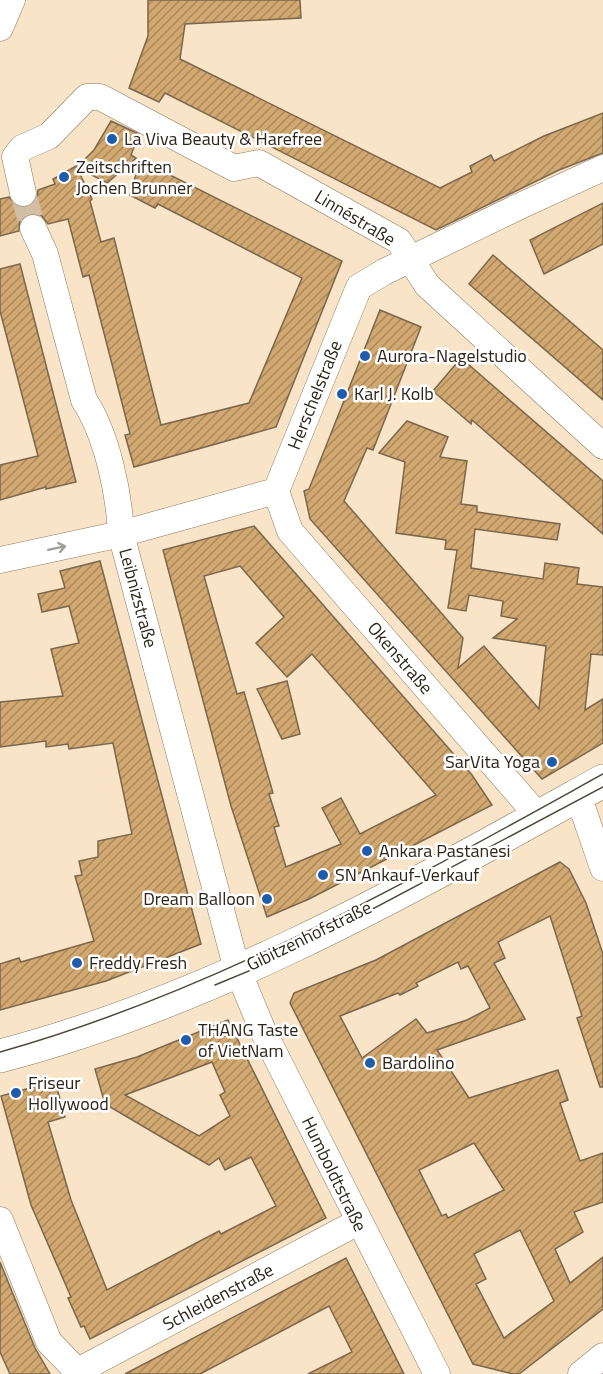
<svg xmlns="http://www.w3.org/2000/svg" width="603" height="1374" font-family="'Titillium Web',sans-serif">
<defs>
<pattern id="building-hatch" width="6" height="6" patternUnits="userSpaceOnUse" patternTransform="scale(1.5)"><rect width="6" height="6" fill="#d1a870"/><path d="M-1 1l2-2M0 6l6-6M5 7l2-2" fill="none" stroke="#aa895b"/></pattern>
</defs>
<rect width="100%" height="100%" fill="#fae4c7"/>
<g fill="url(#building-hatch)" stroke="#7a674d" stroke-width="1.5" fill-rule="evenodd">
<path d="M148,0H300L301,18L185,24L180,59L440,188L472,172L470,166L491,155L494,161L544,136L603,113V153L559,170L436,230L165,93L159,102L129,88L148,36Z"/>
<path d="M111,121L139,134L131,155L136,158L107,183L77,167L94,150Z"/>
<path d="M140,160L342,261L276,427L134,467L125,435L130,434L89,275L83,277L68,219L48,224L41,215L27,214L20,220L19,231L0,236V199L9,197L18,207H27L37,198L38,190L55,184L53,179L76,166L92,199L90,201L101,242L114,238L161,425L249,403L302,278L158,204L155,208L130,195Z"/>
<path d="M603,203V244L544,274L530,240Z"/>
<path d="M493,255L603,350V400L469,284Z"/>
<path d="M20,264L76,482L46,489V487L0,500V465L38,456L0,311V269Z"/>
<path d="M380,310L421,327L373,450L367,448L344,501L463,638L458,668L484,646L539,709L546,646L493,638L517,619L501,616L503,601L469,595L466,611L448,608L457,550L445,549L446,540L396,533L405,462L379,453L407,421L448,437L440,457L467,461L461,504L477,506V512L560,524L557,540L475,529L471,568L543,579L545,563L579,568L577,584L603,587V655L591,654L585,710L603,699V743L542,779L310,519L304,491L309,489Z"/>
<path d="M461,358L603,481V534L472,420L471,424L433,391Z"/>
<path d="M254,526L472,775L492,805L309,899L267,917L231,806L163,550ZM240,566L284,617L256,643L287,677L312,654L436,795L360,834L341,798L322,808L341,844L286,867L274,827L279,826L269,794L273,793L244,692L237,694L204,576Z"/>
<path d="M100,561L201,944L106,981L0,1010V964L19,958L21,962L94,941L75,876L82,875L79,861L98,857V841L132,834L113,743L69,749L68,744L46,747V741L0,747V702L63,696L51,649L79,643L69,606L42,612L38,594L65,588L60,571Z"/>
<path d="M287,681L300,734L282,739L257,689Z"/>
<path d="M560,862L569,869L586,903L603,954V1087H600L577,1018L582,1016L550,916L498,942L505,958L494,963L525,1019L437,1050L469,1098L558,1070L568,1100L560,1103L580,1161L603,1153V1202L574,1212L583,1232L555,1249L570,1283L603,1257V1309L519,1374H513L473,1364L290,1003L294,993L376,960ZM458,962L461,969L468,966L490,1008L467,1020L427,1033L416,1019L362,1058L340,1016L398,993L400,995L418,986L416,983ZM474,1143L504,1190L448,1218L446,1214L442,1216L419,1170ZM520,1230L554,1301L504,1338L476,1284L486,1279L474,1254Z"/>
<path d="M228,1020L326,1218L90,1339L84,1326L81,1327L68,1298L71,1297L31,1205L1,1096L55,1081L65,1117L48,1122L71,1200L107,1290L219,1231L221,1234L276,1206L251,1157L225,1170L219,1158L209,1165L105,1104L95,1069L137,1057ZM212,1062L225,1092L220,1095L230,1116L199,1136L125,1095Z"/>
<path d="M346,1258L404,1374H308L352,1352L329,1306L200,1374H125Z"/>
<path d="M0,1262L35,1348L50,1374H10L0,1352Z"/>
</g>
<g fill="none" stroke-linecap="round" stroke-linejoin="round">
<path stroke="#d1bea4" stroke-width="26" stroke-dasharray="26 13" stroke-linecap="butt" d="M23,193L33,228"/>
<g stroke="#8e7a60" stroke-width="27">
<g id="minor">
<path d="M0,28L12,0"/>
<path d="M23,193L15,157L22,148L49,136L87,97H100L234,168L259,163L399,241L427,285L603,446"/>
<path d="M33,228L45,254L84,400C107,435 119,492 121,534L236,966L263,1031L437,1374"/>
<path d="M276,491L290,531L539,817"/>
<path d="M0,560L121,534L276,491L359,287L384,272L520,206L603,168"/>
<path d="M578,795L603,868"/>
<path d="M0,1220L49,1342L80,1374"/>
<path d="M78,1371L358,1222"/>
<path d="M581,1374L603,1356"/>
</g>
</g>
<g stroke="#8e7a60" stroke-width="34">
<path id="secondary" d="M0,1056C215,1000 410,888 603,781"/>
</g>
<use href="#minor" stroke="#fff" stroke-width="26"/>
<use href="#secondary" stroke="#fff" stroke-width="33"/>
<g stroke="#514638" stroke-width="1.5">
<path d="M215,985L280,958L603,787"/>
<path d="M0,1052C214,992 409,881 603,774"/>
</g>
</g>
<defs><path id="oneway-shaft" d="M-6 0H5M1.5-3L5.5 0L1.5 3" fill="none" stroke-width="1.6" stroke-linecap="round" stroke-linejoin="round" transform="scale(1.5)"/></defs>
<use stroke="#a09d98" href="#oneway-shaft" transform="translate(57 548) rotate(-12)"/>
<g fill="#1e5bad" stroke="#fff" stroke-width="2">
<circle cx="112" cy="139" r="6"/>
<circle cx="64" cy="177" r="6"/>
<circle cx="365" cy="356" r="6"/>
<circle cx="342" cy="394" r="6"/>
<circle cx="552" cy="762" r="6"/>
<circle cx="367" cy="851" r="6"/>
<circle cx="323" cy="875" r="6"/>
<circle cx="267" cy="899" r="6"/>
<circle cx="77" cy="963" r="6"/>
<circle cx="186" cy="1040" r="6"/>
<circle cx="370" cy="1063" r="6"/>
<circle cx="16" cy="1093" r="6"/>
</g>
<g text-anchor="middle" stroke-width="5" stroke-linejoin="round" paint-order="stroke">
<g font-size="18" fill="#2d251a" stroke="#fff" text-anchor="start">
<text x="124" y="145">La Viva Beauty &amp; Harefree</text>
<text x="76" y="173">Zeitschriften<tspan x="76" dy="21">Jochen Brunner</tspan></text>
<text x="377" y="362">Aurora-Nagelstudio</text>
<text x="354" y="400">Karl J. Kolb</text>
<text x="540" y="768" text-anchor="end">SarVita Yoga</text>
<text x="379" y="857">Ankara Pastanesi</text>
<text x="335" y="881">SN Ankauf-Verkauf</text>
<text x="255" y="905" text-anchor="end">Dream Balloon</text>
<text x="89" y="969">Freddy Fresh</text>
<text x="198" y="1036">THANG Taste<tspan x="198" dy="21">of VietNam</tspan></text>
<text x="382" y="1069">Bardolino</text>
<text x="28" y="1089">Friseur<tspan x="28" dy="21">Hollywood</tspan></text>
</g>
<g font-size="18" fill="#2d251a" stroke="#fff">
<text transform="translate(355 218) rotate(31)" y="6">Linnéstraße</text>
<text transform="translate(315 395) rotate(-68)" y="6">Herschelstraße</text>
<text transform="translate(138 598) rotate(75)" y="6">Leibnizstraße</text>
<text transform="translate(400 658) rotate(49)" y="6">Okenstraße</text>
<text transform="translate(309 936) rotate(-26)" y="6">Gibitzenhofstraße</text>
<text transform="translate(334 1174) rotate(64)" y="6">Humboldtstraße</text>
<text transform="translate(218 1297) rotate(-28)" y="6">Schleidenstraße</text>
</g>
</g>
</svg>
